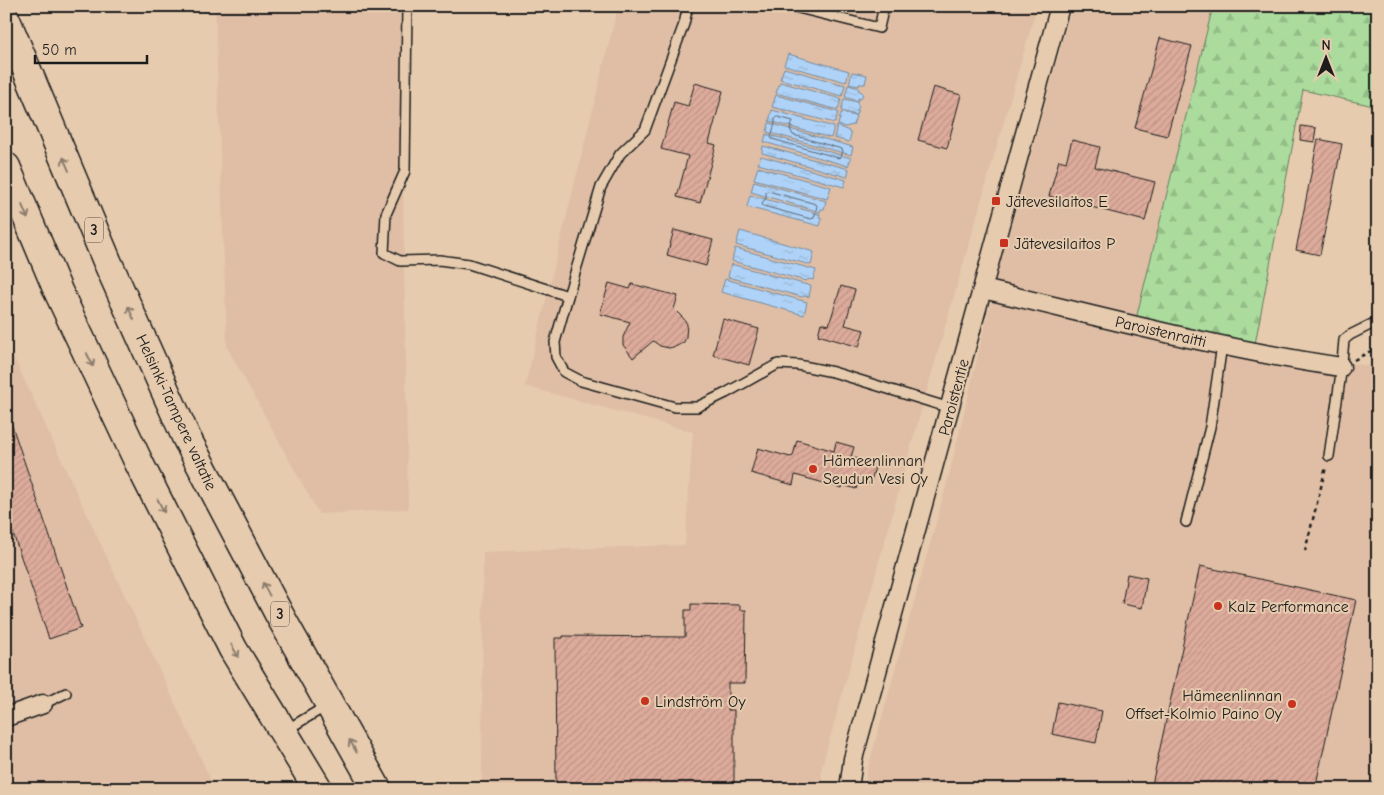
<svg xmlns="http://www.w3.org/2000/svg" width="1384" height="795" font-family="'Comic Neue',sans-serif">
<defs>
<pattern id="forest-firs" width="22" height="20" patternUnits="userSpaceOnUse" patternTransform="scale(1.25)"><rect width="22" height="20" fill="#abdc9d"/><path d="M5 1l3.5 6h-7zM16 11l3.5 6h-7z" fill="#93bc87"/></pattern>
<pattern id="water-ripples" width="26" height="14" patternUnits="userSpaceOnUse" patternTransform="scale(1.25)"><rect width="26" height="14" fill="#afd3f8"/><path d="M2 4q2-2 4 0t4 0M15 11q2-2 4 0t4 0" fill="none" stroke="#96b5d4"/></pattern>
<pattern id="building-hatch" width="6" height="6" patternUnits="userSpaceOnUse" patternTransform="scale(1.25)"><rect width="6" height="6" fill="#ddab9b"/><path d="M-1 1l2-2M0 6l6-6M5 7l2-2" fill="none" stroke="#bd9385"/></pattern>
</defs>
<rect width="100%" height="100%" fill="#e6cbae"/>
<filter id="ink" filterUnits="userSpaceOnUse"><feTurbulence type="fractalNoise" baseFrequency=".02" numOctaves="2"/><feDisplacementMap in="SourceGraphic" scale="10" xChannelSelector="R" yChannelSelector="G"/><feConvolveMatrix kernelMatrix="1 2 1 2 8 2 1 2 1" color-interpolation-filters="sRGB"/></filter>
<g filter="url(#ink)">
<g fill="#dfbea5">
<path d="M215,6H400L408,509L319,514L227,347Z"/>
<path d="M618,6H1037L917,425L821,770L823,789H482L483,552L685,545L693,432L525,386Z"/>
<path d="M1072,6H1213L1136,319L1378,368V789H867L866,775L947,483L997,276Z"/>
<path d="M6,341L215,789H6Z"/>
</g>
<path fill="url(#forest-firs)" stroke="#647c5c" d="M1213,6H1378V107L1303,90L1255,344L1136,319Z"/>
<g fill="url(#water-ripples)" stroke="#748aa0">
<path d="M788,54L849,71L846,82L784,65Z"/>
<path d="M784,68L845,85L842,96L780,79Z"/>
<path d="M852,72L867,75L865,84H859V86L849,84Z"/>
<path d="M780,82L841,99L838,110L776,93Z"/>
<path d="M848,85L859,88L858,90L863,93L861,99L858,98V101L845,97Z"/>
<path d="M776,95L838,112L835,123L772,107Z"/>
<path d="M844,99L857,102V104L859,105L856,115L841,111Z"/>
<path d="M772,110L834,127L831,138L769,121Z"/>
<path d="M841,113L856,116L853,125L845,127L838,125Z"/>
<path d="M769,123L853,147L851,155L767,132Z"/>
<path d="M837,126L849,131V133L851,134L849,142L834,138Z"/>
<path d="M766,134L851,158L848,166L764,142Z"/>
<path d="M763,146L849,169L847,177L762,153Z"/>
<path d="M761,156L846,180L844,187L758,164Z"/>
<path d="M758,167L831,187L827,199L754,179Z"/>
<path d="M754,181L826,201L824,209H821L820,212L751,192Z"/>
<path d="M750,195L820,214L819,217L822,218L820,226L747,207Z"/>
<path d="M740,231L814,252L811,265L736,245Z"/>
<path d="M735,248L816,270L813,280L809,279L806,281L732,261Z"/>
<path d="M731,264L811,286L809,297L804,296L802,297L728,277Z"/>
<path d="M725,279L807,302L804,315L721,292Z"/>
</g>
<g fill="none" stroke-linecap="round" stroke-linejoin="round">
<g stroke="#576574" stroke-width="1">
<path d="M778,117L793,121L790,129L793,135L842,149L843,151L841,157L839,158L772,139L771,137L775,123V118Z"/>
<path d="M768,191L816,204L817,206L814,218L811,219L763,206L762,203L766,198V193Z"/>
</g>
</g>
<g fill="url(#building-hatch)" stroke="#1c1c1c">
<path d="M1160,38L1192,46L1167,136L1135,128Z"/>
<path d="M695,83L723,91L709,143L716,145L700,203L677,197L688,156L661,149L674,102L688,106Z"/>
<path d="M933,87L961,95L947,148L918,140Z"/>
<path d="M1301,126L1316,128L1314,142L1300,140Z"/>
<path d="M1318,139L1342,144L1320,255L1296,250Z"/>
<path d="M1072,140L1100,147L1095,167L1155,182L1145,221L1049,196L1059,160L1066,162Z"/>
<path d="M674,230L713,240L706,266L667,255Z"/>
<path d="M609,283L630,289L632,284L678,296L674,309L684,319L687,324L686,337L684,342L677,346L669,348L660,346L653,341L633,358L623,345V337L630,322L600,314Z"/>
<path d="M841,286L855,290L845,325L864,330L859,347L818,335L821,323L829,325Z"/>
<path d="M723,319L759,329L749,365L713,355Z"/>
<path d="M6,414H8L81,628L49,639L6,513Z"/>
<path d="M797,440L834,451L836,442L854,447L851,457L876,464L870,484L859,481L856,489L843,485L842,488L795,475L793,485L751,473L758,448L790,457L793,456Z"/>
<path d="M1200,566L1356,600L1315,789H1151Z"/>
<path d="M1127,574L1147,578L1142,608L1122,604Z"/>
<path d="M691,604L740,605V610H746L745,683H728V710H734V787H727V789H562V785H556L555,638H563V636L685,637V610H691Z"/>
<path d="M1058,702L1102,711L1096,743L1052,734Z"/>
</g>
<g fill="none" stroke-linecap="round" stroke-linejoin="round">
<g stroke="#1c1c1c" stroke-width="12">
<g id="service">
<path d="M407,6L405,171L386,214L384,253L400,261L439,260L469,264L568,296L555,342L556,357L564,372L581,381L675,407H697L726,393L778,364L798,365L833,372L950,408"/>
<path d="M790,6L879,28L884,6"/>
<path d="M568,296L601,187L620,154L645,130L684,24L688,6"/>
<path d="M1329,456L1341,373L1344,340L1350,335L1378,321"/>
<path d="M1186,522L1210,427L1222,345"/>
<path d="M43,704L66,693"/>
<path d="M286,730L328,705"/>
</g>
</g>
<g stroke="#1c1c1c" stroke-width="21">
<g id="minor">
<path d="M983,289C1102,317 1220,349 1341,367"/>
<path d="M6,717L43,704"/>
<path d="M849,789L853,759L1060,6"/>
</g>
</g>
<g stroke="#1c1c1c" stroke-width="31">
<g id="motorway">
<path d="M6,20L107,261L186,437L279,614L377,789"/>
<path d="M6,167L58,291L139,463L233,649L318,789"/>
</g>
</g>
<g stroke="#1c1c1c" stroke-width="2.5" stroke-dasharray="4 4" stroke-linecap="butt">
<path d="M1354,360L1378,347"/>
<path d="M1305,551L1326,467"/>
</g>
<use href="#service" stroke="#e6cbae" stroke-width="9"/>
<use href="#minor" stroke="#e6cbae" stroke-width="18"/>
<use href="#motorway" stroke="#e6cbae" stroke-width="28"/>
</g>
<defs><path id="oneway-shaft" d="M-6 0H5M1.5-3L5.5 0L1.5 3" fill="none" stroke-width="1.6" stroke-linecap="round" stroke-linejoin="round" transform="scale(1.25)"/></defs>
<g stroke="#8b7c6c">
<use href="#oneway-shaft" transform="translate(66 164) rotate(-113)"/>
<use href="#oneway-shaft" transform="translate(25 212) rotate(68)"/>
<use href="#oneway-shaft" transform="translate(131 313) rotate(-114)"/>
<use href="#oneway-shaft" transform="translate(90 360) rotate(65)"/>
<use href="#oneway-shaft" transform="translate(161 506) rotate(63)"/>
<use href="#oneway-shaft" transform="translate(266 589) rotate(-118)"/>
<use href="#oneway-shaft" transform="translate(235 651) rotate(60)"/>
<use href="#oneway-shaft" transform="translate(353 746) rotate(-119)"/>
</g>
</g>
<g fill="#c8321e" stroke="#e6cbae" stroke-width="2">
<rect x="991" y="196" width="10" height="10" rx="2.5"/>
<rect x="999" y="238" width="10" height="10" rx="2.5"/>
<circle cx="813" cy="469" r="5"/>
<circle cx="1218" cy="606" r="5"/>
<circle cx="645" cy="701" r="5"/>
<circle cx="1292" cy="704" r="5"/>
</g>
<g text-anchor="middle" stroke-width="4" stroke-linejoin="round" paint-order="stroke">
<g fill="#e6cbae" stroke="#595048" stroke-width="1">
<rect x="85" y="217.5" width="18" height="25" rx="4"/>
<rect x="271" y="601.5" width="18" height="25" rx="4"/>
</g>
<g font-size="15" font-weight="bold" fill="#1c1c1c">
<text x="94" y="235">3</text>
<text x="280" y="619">3</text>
</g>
<g font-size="16" fill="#1c1c1c" stroke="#e6cbae" text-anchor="start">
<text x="1006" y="207">Jätevesilaitos E</text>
<text x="1014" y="249">Jätevesilaitos P</text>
<text x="823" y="466">Hämeenlinnan<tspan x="823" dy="18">Seudun Vesi Oy</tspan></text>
<text x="1228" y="612">Kalz Performance</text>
<text x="1282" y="701" text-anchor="end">Hämeenlinnan<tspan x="1282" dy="18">Offset-Kolmio Paino Oy</tspan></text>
<text x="655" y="707">Lindström Oy</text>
</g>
<g font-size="16" fill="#1c1c1c" stroke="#e6cbae">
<text transform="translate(1161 331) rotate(13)" y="6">Paroistenraitti</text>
<text transform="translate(953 397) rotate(-75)" y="6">Paroistentie</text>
<text transform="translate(177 412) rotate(65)" y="6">Helsinki-Tampere valtatie</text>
</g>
</g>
<rect width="1384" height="795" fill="none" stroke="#e6cbae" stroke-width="25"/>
<rect x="12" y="12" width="1359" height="770" fill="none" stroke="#1c1c1c" stroke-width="2" filter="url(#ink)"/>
<g transform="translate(1326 58)" stroke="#e6cbae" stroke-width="4" paint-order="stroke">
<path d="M0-4L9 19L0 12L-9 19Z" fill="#1c1c1c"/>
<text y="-8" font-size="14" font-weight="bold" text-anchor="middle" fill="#1c1c1c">N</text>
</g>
<path d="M35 55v8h112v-8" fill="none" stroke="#1c1c1c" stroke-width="2.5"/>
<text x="42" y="55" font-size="15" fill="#1c1c1c" stroke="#e6cbae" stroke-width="4" paint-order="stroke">50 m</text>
</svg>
